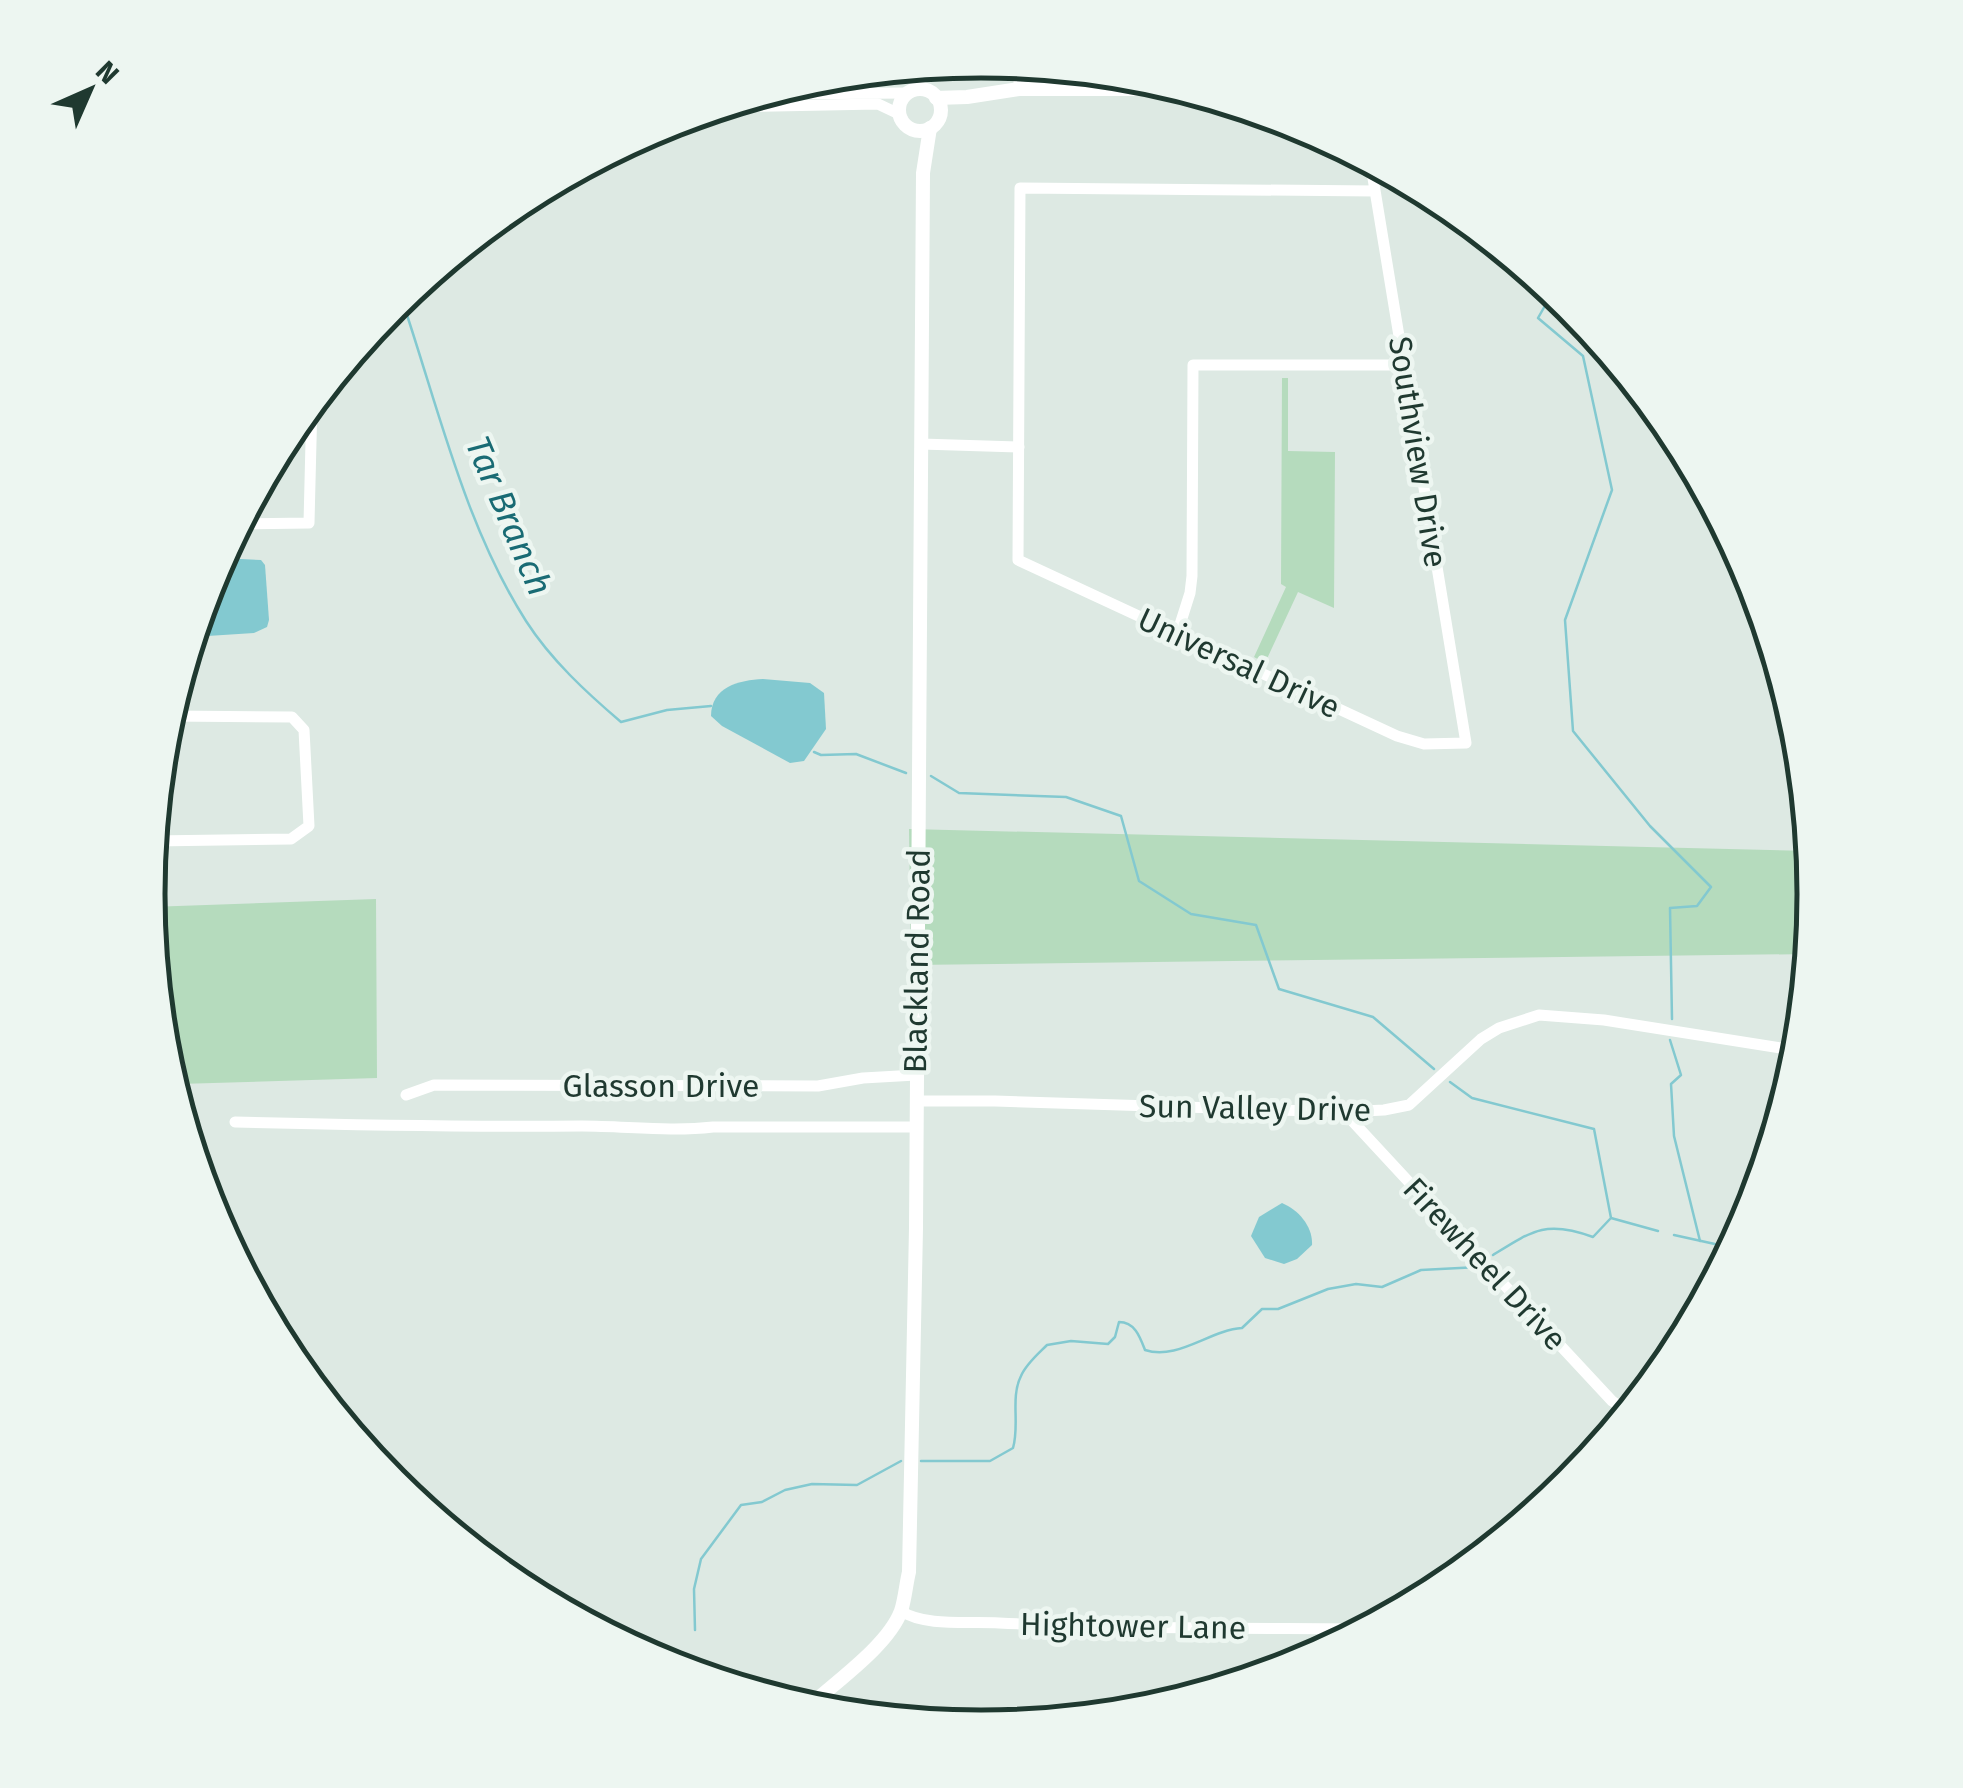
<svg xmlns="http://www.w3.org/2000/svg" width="1963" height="1788" font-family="'Fira Sans',sans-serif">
<rect width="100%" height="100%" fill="#dde9e3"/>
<g fill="#b5dbbd">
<path d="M1282,378H1288V451L1335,452L1334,608L1298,592L1265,663L1254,657L1286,587L1281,584Z"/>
<path d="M909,829L1811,851L1815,895L1810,954L911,965Z"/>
<path d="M376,899L377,1078L179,1084V1108L163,1056L149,907Z"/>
</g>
<g fill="#83c9d0">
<path d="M220,558L261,560L265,565L269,620L267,627L254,633L192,637L211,574Z"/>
<path d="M763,679L810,683L824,693L826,729L804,761L790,763L722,726L711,716C711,687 739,680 763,679Z"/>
<path d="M1282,1203C1299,1210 1313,1227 1312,1245L1297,1259L1284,1264L1265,1258L1251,1236L1259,1217Z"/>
</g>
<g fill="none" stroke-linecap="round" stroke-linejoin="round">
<g stroke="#83c9d0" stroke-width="2.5">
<path d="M1554,290L1538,318L1583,356L1612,490L1565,620L1573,731L1650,826L1711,887L1697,906L1670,908L1672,1019"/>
<path d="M398,299L406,312C440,415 467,529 526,621C551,660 587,693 621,722L667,710L711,706"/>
<path d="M814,752L821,755L856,754L906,773"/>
<path d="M931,776L959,793L1066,797L1121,816L1139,881L1191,914L1256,925L1279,989L1373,1017L1434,1069"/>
<path d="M1670,1040L1681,1075L1671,1084L1674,1136L1700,1241"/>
<path d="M1450,1082L1472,1098L1594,1129L1611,1218L1658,1231"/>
<path d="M1674,1235L1733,1248"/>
<path d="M1493,1255C1533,1230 1547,1220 1593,1237L1610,1219"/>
<path d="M921,1461H990L1013,1448C1020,1424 1010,1398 1021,1376C1026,1364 1038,1354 1047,1345L1071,1341L1108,1344L1115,1337L1119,1322C1135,1322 1140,1337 1145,1350C1177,1361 1210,1330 1242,1328L1262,1309H1278L1328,1289L1356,1284L1382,1287L1421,1270L1479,1267"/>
<path d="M695,1630L694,1589L701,1559L741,1505L762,1502L785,1490L812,1484L857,1485L901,1461"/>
</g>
<g stroke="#fff" stroke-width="11">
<path d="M1019,64V89"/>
<path d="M761,94L908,93"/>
<path d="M718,107L878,104L899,114"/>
<path d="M1370,160L1466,743L1424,744L1397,736L1018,560L1020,188L1375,191"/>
<path d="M921,444L1019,447"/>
<path d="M238,524L309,523L312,401"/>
<path d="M1177,634L1190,593L1192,576L1193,365H1404"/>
<path d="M153,841L291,839L309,826L304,730L292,717L168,716"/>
<path d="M406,1095L434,1085L818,1086L863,1078L916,1075"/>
<path d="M916,1101H995L1344,1112L1384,1110L1409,1105L1481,1039L1499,1028L1539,1015L1604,1020L1800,1051"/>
<path d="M1344,1112L1558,1343L1612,1401L1630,1413"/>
<path d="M235,1122C351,1125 466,1127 582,1126C626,1126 669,1132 713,1127H916"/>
<path d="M901,1611C925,1627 970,1621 999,1623C1122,1629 1245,1628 1368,1629"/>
</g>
<g stroke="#fff" stroke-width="14">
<circle cx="920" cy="110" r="21"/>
<path d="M936,98L967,97L1019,89H1188"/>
<path d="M807,1708C834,1683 888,1646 901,1611C905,1599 906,1584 909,1572L916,1228L923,173L930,128"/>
</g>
</g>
<g text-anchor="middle" stroke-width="9" stroke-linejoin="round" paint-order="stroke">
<g font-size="32" fill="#1f3930" stroke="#edf6f1">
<text transform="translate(1418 452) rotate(81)" y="11">Southview Drive</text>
<text transform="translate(1239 663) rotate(25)" y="11">Universal Drive</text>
<text transform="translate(917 961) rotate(-89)" y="11">Blackland Road</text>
<text x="661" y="1097">Glasson Drive</text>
<text transform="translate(1255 1108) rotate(1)" y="11">Sun Valley Drive</text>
<text transform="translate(1485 1264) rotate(47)" y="11">Firewheel Drive</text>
<text transform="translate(1133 1626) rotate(1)" y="11">Hightower Lane</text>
</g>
<g font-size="35" font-style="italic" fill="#196b74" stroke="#edf6f1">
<text transform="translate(509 516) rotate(67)" y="12">Tar Branch</text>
</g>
</g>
<path d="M0 0H1963V1788H0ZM165 894a816 816 0 1 1 1632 0a816 816 0 1 1-1632 0Z" fill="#edf6f1" fill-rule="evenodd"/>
<path fill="none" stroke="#1f3930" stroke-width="5" d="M165 894a816 816 0 1 1 1632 0a816 816 0 1 1-1632 0Z"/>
<g transform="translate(90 90) rotate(45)" stroke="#edf6f1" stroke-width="8" paint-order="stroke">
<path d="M0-8L18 38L0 25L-18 38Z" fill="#1f3930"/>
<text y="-15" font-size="28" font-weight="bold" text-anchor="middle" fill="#1f3930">N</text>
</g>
</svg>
